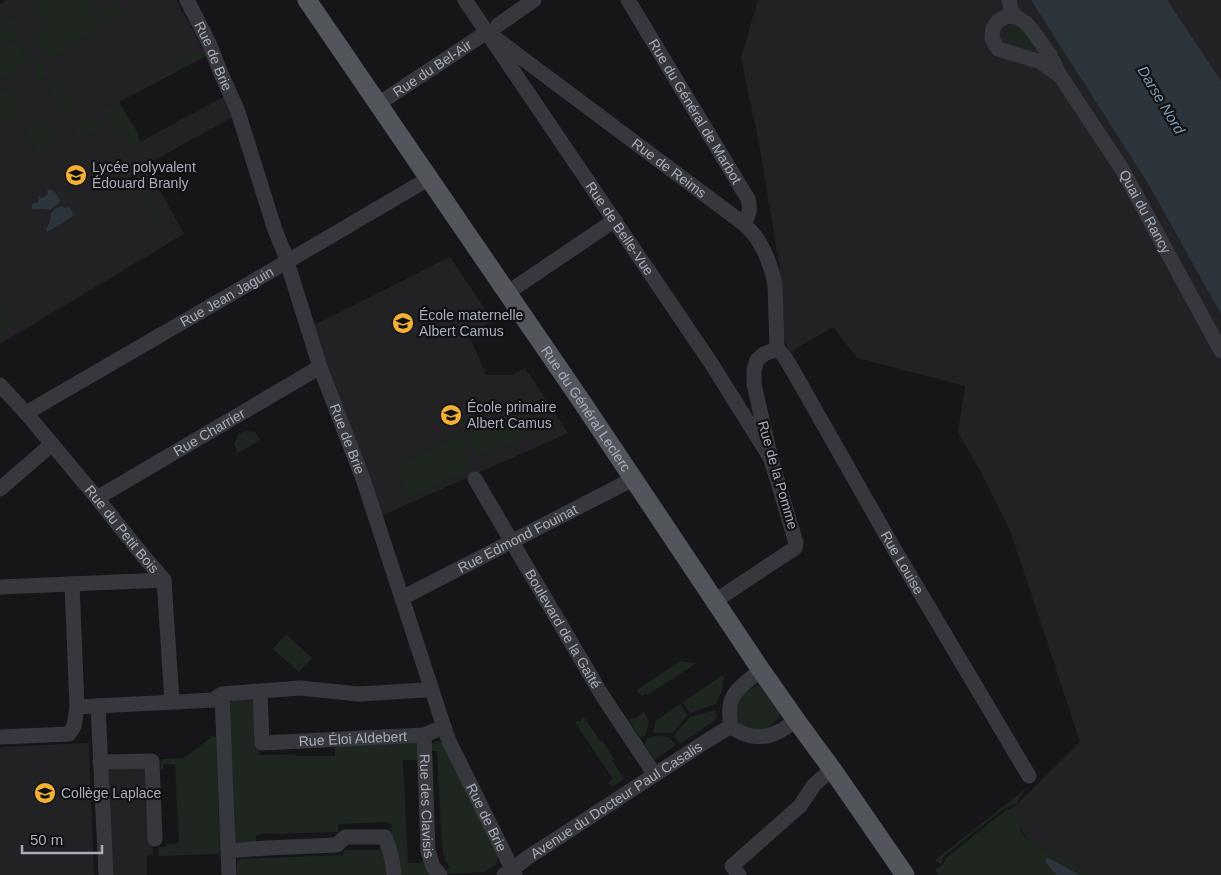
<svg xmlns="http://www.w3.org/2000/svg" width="1221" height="875" font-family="Helvetica,sans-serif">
<rect width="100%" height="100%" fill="#161618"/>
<g fill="#222225">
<path d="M7,0H176L193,30L206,56L119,102L131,123H132L139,136L138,138L140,142L225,96L234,116L146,165L184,234L0,344V4Z"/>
<path d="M758,0H1221V875H1052L1009,812L1080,742L1010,530L982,474L958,432L965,386L857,358L833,327L790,352L784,339L782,283L759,143L741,58Z"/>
<path d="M450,257L493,321L468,333L486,375H511L525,368L568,433L381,516L367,473L313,325Z"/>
<path d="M89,743L94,875H0V747Z"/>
<path d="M150,764L153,855L147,856V875H111L107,765Z"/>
</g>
<g fill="#1e261f">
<path d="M33,0H89L92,5L87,8L99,28L52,57L58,68L53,71L49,65L50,64L35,39L38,37L37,35L47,28L34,6L24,12L29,22L27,24C20,14 23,6 33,0Z"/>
<path d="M120,2L126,12L104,25L98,15Z"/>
<path d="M5,17L11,18L16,22L43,68H45L49,74L36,81L32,75L39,71L17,35L0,46V18Z"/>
<path d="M1013,27L1021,28L1040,51L1038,53L1034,52L1007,38L1006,33L1008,29Z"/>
<path d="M16,42L28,63L0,79V51Z"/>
<path d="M203,50L206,56L119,102L131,123H132L139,136L138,138L143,146C136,147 129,146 125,140L132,136L130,132L122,136L118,129L114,131L104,113V110L107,108Z"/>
<path d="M59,78L75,105L74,109L68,113L63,112L47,85Z"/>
<path d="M8,89L22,113L3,124L0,119V94Z"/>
<path d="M95,115L99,118L108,135L106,137L104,134L106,132L105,129L102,131L100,127L79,139L75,132V128Z"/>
<path d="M41,120C47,125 54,136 56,143L46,152L40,155L36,151L25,132C26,126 35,121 41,120Z"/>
<path d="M144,187L165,222L164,233L155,239L153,238L163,232L160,227L162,226L163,222L159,219H156L150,209L152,207V203L149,201L145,202L139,192Z"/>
<path d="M0,302L5,310L2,314L4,317H9L12,322L23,316L24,318L0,333Z"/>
<path d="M511,415L521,438L477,456L468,434Z"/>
<path d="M244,431L255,432L260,440L238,453L234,444L239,434Z"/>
<path d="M460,436L474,468L410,497L395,465Z"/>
<path d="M286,634L312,658L299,672L273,649Z"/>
<path d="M680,661L697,663L647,695L646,694L643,696L640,695L637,690Z"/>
<path d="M721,676H724L722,691L716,704L690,713L683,703V702Z"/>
<path d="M760,684L782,714C768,732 751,736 735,718L739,697L754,687Z"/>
<path d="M232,700H257L259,755L294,754L297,756H335V742L418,741L421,760H403L408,863H420L423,861L422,848L434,875H401L400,862L391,833L392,824L385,822L338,824V832L275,834L270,833L256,835V845L236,844L234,842L229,704Z"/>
<path d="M678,705H681L687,715L673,733H654L653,731L656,721Z"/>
<path d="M715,710L717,714L715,720L683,742L679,743L674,737V735L690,717Z"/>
<path d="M644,712C651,724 649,724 645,736L640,737L629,720L634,717L635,718Z"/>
<path d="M584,717L600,741L602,740L614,759L612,760L624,779L612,787L609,784V782L613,779L575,722L579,720L580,722L581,721L580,719Z"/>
<path d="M213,736L216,737L220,850L218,854L159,856V847H166V844L179,843L175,764L163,765V769H161L160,761L162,759L184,758Z"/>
<path d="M656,736L669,737L676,745L655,760L645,745L647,738Z"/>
<path d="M438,741L444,744L498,857L496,865L483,872L444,874L450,867L445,861L442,846L437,751H429L430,743Z"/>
<path d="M1029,786L1020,796L1017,804L1010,806L1002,810L943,857L942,863L940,864L937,861L936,862L935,861L939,857Z"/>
<path d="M1017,806L1016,813L1020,830L1024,836L1033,844L1091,875H1080L1048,857L1045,861L1056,875H938L935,870L944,863L945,859L1006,810Z"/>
<path d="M380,844L383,845L389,875H237V860L238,859L343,855L344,850H379Z"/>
</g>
<g fill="#2c353c">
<path d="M1031,0H1167L1221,81V314L1149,185Z"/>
<path d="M50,189C56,191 58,197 60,202L50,210L44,209H32V204L38,202L39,200L38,198L39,196L42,198L48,194L47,191Z"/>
<path d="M62,206L64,208L70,207L73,213L72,217L47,232L46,229C55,218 44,212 62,206Z"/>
<path d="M1047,857L1080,875H1056L1045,861Z"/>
</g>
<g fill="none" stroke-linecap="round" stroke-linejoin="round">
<g stroke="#37383d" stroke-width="15">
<path id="s1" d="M187,0L209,43L222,76L237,109L275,230L284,252L320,367L363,479L444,727L449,741L515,875"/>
<path id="s2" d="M465,0L711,363L771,459"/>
<path id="s3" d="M628,0L748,199C751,209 749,215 744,224"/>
<path id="s4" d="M1009,0L1011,10L1015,16L1026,23L1032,30L1050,55L1061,77L1122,169L1221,351"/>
<path d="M1015,16L1005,17L998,21L993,28L992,39L998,49L1041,62L1057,74"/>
<path d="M498,25L534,0"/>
<path id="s5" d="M378,104L487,32L744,224C749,229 754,234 758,240C766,253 772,269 775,285L777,349"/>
<path d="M507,293L615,220"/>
<path id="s6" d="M777,349L784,356L792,369L893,547L1029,776"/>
<path id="s7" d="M0,385L26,413L97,498L140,552L164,580L172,702"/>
<path id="s8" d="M26,413L295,257L428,179"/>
<path id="s9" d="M475,479L602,695L655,775"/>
<path d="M0,489L52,444"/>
<path id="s10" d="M97,498L320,367"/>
<path d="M0,587L164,580"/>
<path id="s11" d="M402,598L633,479"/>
<path d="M715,601L795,548L796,543L771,459L754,384V370L757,360L764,354L777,349"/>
<path d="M761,670C738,689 725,694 731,726C745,738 763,740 780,731C785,729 791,723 796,720"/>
<path id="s12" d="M260,692L262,743L424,735L444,727"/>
<path d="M222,694L229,875"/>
<path d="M98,706L106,875"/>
<path d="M77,707L213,700L222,694L300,688L359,694L425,690L431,688"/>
<path id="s13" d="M424,735L428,851L433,867L440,875"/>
<path d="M0,737L69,734L74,726L77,707L72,584"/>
<path d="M100,762L152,761L155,839"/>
<path d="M228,851L266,848L337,845L345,837H385C390,849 393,862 394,875"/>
<path id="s14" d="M504,875L513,869L527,858L705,742L731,726"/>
<path d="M739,875L732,866L800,806L814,785L832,769"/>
</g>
<path stroke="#53555c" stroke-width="19" id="s15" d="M307,0L582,402L761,670L796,720L832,769L905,875"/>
</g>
<defs>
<g id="school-disc" transform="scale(1.125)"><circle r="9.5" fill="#f2b134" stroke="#111113"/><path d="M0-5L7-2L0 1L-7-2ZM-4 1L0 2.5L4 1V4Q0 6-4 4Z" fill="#111"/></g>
</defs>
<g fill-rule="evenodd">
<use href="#school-disc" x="76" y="175"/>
<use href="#school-disc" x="403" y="323"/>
<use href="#school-disc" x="451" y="415"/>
<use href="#school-disc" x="45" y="793"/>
</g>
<g text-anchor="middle" stroke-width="4.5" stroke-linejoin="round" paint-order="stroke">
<g font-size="14" fill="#a8adb8" stroke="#111113">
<text dy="5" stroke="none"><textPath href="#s1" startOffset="62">Rue de Brie</textPath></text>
<text dy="5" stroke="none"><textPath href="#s5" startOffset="65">Rue du Bel-Air</textPath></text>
<text dy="5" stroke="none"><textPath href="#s3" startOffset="130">Rue du Général de Marbot</textPath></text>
<text dy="5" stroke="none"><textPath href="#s5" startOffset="358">Rue de Reims</textPath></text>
<text dy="5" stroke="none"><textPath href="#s4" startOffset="254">Quai du Rancy</textPath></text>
<text dy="5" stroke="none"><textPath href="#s2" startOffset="276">Rue de Belle-Vue</textPath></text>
<text dy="5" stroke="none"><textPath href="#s8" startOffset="232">Rue Jean Jaguin</textPath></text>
<text dy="5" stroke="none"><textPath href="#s15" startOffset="495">Rue du Général Leclerc</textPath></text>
<text dy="5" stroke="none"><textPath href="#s10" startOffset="130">Rue Charrier</textPath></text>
<text dy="5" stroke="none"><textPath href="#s1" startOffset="468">Rue de Brie</textPath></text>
<text transform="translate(778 475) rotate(74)" y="5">Rue de la Pomme</text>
<text dy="5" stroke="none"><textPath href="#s7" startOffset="189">Rue du Petit Bois</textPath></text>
<text dy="5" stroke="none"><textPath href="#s11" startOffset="130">Rue Edmond Fouinat</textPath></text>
<text dy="5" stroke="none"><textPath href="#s6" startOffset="248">Rue Louise</textPath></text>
<text dy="5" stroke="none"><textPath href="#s9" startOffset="174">Boulevard de la Gaîté</textPath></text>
<text dy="5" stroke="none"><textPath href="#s12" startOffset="142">Rue Éloi Aldebert</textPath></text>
<text dy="5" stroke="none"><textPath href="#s14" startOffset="135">Avenue du Docteur Paul Casalis</textPath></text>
<text dy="5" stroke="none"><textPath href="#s13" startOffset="71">Rue des Clavisis</textPath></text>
<text dy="5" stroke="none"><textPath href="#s1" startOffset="872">Rue de Brie</textPath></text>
</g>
<g font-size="14" fill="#a8adb8" stroke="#111113" text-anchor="start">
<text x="92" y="172">Lycée polyvalent<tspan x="92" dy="16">Édouard Branly</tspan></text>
<text x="419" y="320">École maternelle<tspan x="419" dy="16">Albert Camus</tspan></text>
<text x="467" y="412">École primaire<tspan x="467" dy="16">Albert Camus</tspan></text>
<text x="61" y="798">Collège Laplace</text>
</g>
<g font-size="15" font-style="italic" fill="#7f9bb3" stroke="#111113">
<text transform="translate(1161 100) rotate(59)" y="5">Darse Nord</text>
</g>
</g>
<path d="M22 845v8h80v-8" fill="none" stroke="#a8adb8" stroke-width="2.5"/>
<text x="30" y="845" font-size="15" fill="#a8adb8" stroke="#111113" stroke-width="4" paint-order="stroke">50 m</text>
</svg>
